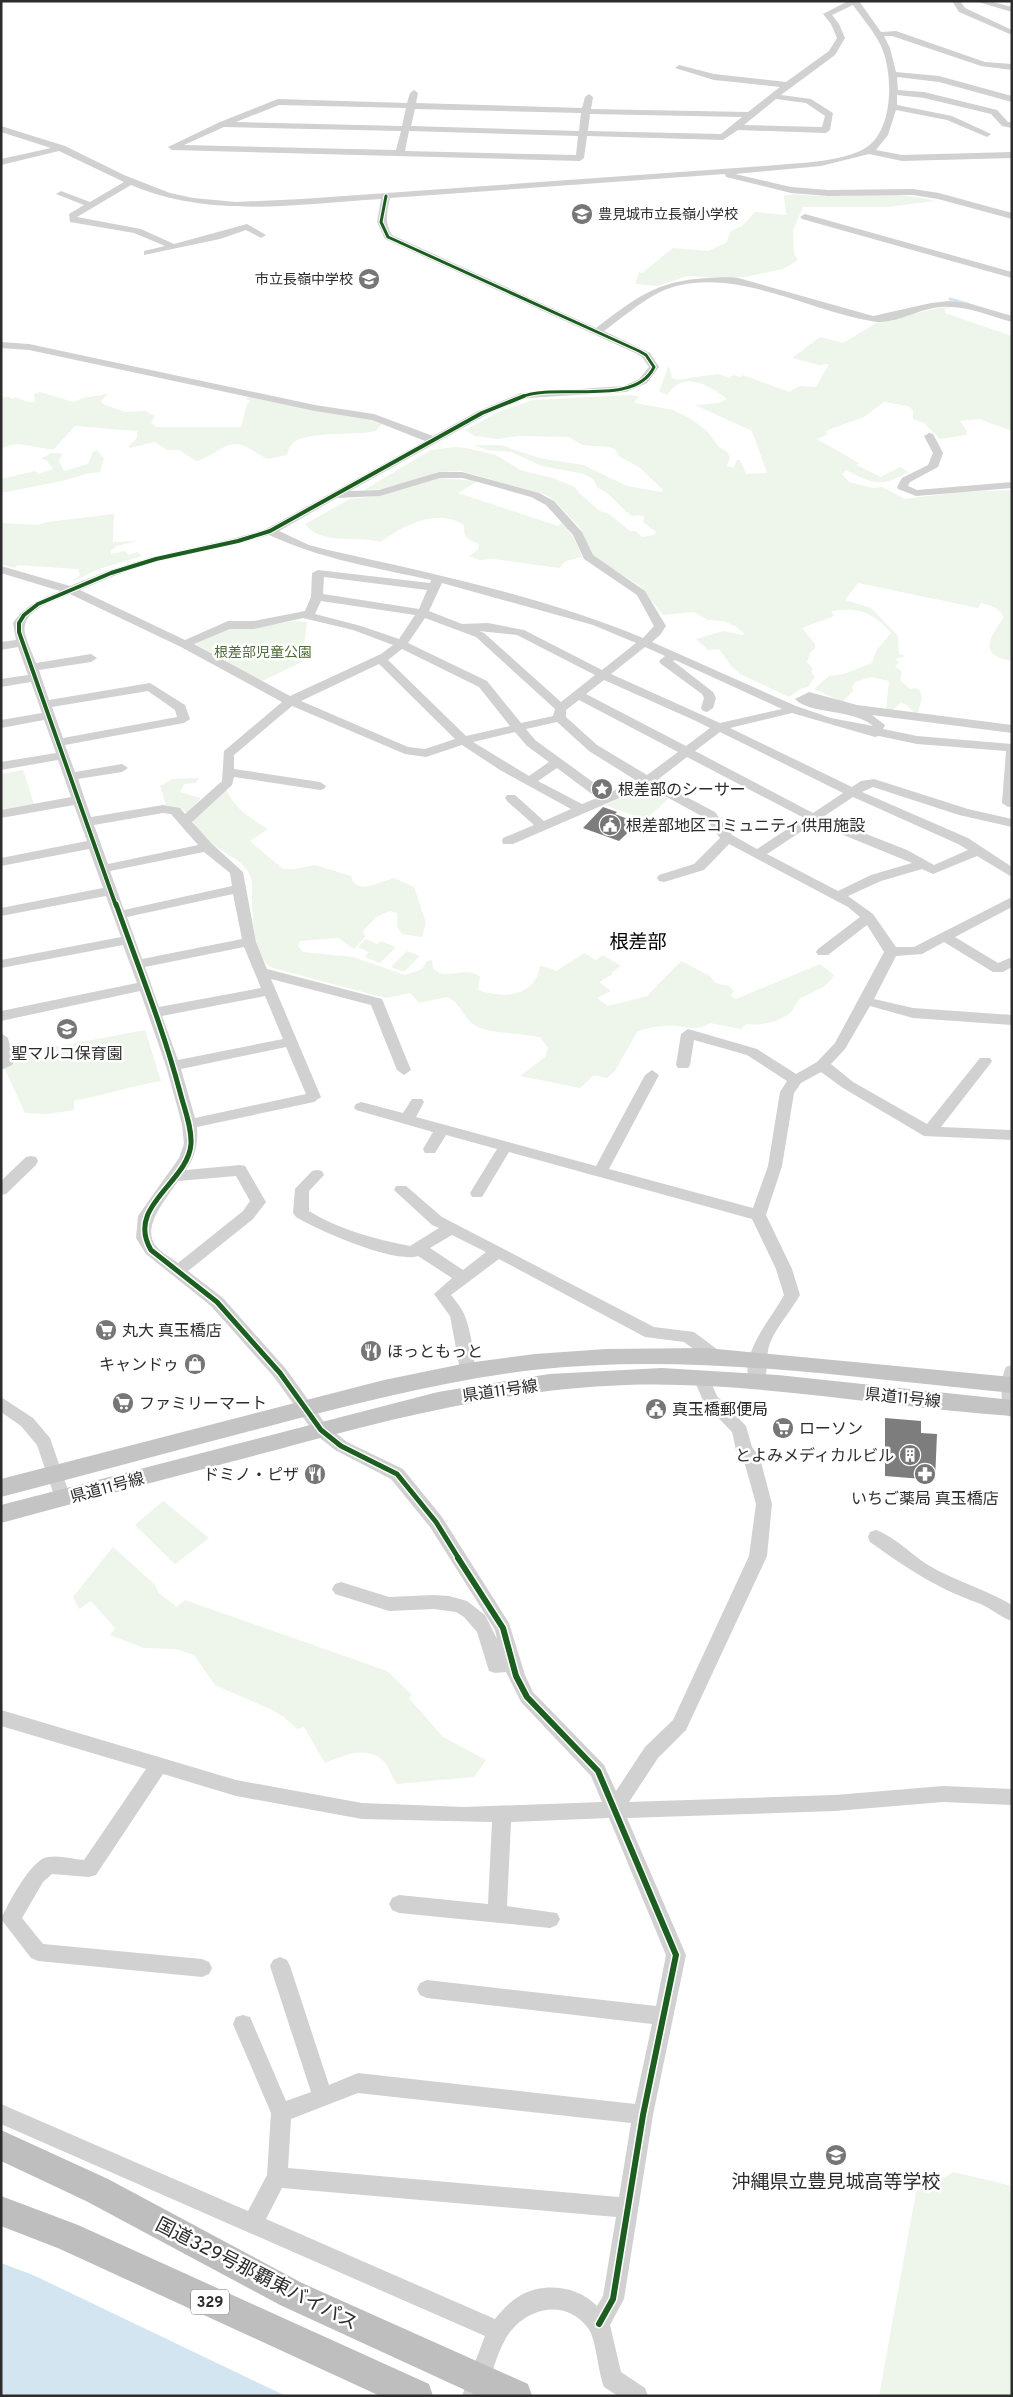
<svg xmlns="http://www.w3.org/2000/svg" width="1013" height="2397" font-family="Overpass,'Noto Sans JP',sans-serif">
<rect width="100%" height="100%" fill="#fff"/>
<g fill="#eef5ea">
<path d="M793,194C840,200 889,188 935,201L887,207H803L793,230L794,254L798,260L783,269L745,277L721,278L687,276L658,286L635,284L639,272L642,273L673,248L708,251L726,243L731,231L742,226L755,212L786,215L784,196Z"/>
<path d="M952,307L945,309V313L1012,336V431L979,419L960,421L967,431L966,435L940,439L924,423L913,419V410L908,406L884,402L864,417L825,431L828,434L817,439L859,463L856,465L881,477L900,467L908,472C881,488 873,484 846,470L842,474L849,482L873,488L882,487L905,499L959,492L1012,490V661C977,656 990,637 1004,617C999,608 991,605 981,603L978,608L858,583L845,600L871,608L898,636L899,654L906,656L895,659L899,663L895,666L902,672L900,680L910,689L916,688L920,691L922,698L918,712L914,713L907,705L901,703L891,711L886,708L889,681L871,677L855,682L852,687L853,691L842,702L814,689L829,676L844,674L872,663L876,651L891,633C874,612 858,607 831,611L834,616L802,628L815,644V648L810,653L807,662L813,669L811,671L815,677L808,687L800,689L789,697L740,674L732,667L719,649L708,650L696,639L723,631L741,635L745,634L735,626L723,621L708,620L694,612L663,615L640,586L592,556L581,529L553,499L546,495L461,471L437,472L407,485L440,478L478,481L458,493L558,526L562,523L574,538L582,557L566,561L559,568L494,559L479,560L469,556L478,550L479,544C468,540 463,537 464,525C437,507 403,526 380,542C355,535 322,546 305,524L350,499L376,496L385,489L364,490L431,450L455,447L466,448L496,455L520,470L553,478L575,487L579,493L600,511L609,514L630,531H636L642,537L654,535L656,532L643,522L644,517L638,515L632,516C620,508 611,493 598,488L593,479L584,474L542,466L511,452L488,450L473,445H501L539,458L583,465L627,486L661,492L663,490L640,468L619,456L615,449L610,447L583,445L568,437L518,436L498,439L475,436L465,430L501,411L533,400L631,395L640,397L635,400V403L673,410L691,419L707,431L719,447L727,452L730,457L727,466L733,468L737,460H740L746,474L767,473L752,431L695,405L719,403L727,399C707,384 684,370 667,395L659,391L667,370V366L670,369L672,378L676,380L718,374L729,378L733,375L740,377L743,375L789,392L800,386L816,387L829,364L819,365L792,358L820,337L843,343L878,322L938,308Z"/>
<path d="M40,392L73,402L83,398L108,394L101,401L103,404L125,412L145,411L155,416L151,423L156,427H241L247,404L251,401L246,399L251,396L369,419L382,424L376,431L370,432C353,435 303,431 292,444C289,447 288,451 287,455L268,459C257,456 249,444 235,444C223,444 207,460 196,461L179,450H167L155,442L129,448V446L137,438V431L75,426L54,449C37,450 15,437 1,450V397H11V399L16,397L27,402H35L34,394Z"/>
<path d="M97,450L104,459L100,472L86,474L62,481L1,493V479L35,471L39,474L53,469L47,461L41,458L48,455L49,453H62L59,461L64,471L88,464L93,452Z"/>
<path d="M114,514L113,542L138,541L116,546L111,551V554L124,551L129,555L137,552L142,556L99,569L71,582L80,575L78,569L17,565L15,568L1,564V523L37,525L47,522Z"/>
<path d="M294,621L307,622L302,662L262,681L197,645L196,643L233,628L259,627Z"/>
<path d="M23,770L34,804L1,810V774Z"/>
<path d="M199,778L196,783L184,784L180,792L201,798L187,813L182,809L166,805L160,786L172,779Z"/>
<path d="M643,788L657,791L669,798L645,820L605,805Z"/>
<path d="M226,789C235,809 250,818 268,829L250,841L283,869H295L315,865L351,876C356,897 380,881 394,878L414,887L426,923L422,937L402,934L397,927V913L390,911L376,917L363,931L365,937L354,949L338,938L300,941L298,946L303,952L353,957L405,975L422,969L427,961L432,960L433,969L442,974C454,975 470,968 480,977L478,990C504,999 535,997 540,966L553,969L556,971L584,953L596,960L603,955L621,966L611,973L613,974L599,982L611,991L597,998L608,1006L647,996L681,961L710,976L715,983L729,986L734,991L731,996L736,999L820,964L834,975C828,987 814,991 803,997C796,1000 795,1008 791,1012C780,1022 760,1026 746,1024L741,1029L710,1023C700,1031 688,1027 676,1026C665,1025 646,1027 637,1032L615,1071L607,1078L594,1075L580,1088L520,1076L545,1057L548,1048L540,1037C522,1033 488,1034 474,1025C463,1017 459,1001 447,997L419,1003L410,993L385,998L270,967C253,951 253,921 252,898C252,891 253,882 250,875C243,855 195,844 193,820Z"/>
<path d="M366,939L377,944L381,941L396,947L380,963L365,957L369,952L358,947Z"/>
<path d="M407,951L420,956L404,972L391,967Z"/>
<path d="M145,1030L161,1081C131,1086 104,1095 74,1101V1110L48,1114L25,1113L4,1067L8,1054L33,1049L36,1058L45,1057L43,1049Z"/>
<path d="M163,1501L209,1538L175,1564L135,1525Z"/>
<path d="M113,1547L154,1584L159,1593L177,1607L185,1600L387,1671L412,1695L409,1698L443,1737L486,1760L474,1777L397,1784C391,1777 389,1765 382,1760C365,1745 343,1756 325,1763L304,1727L297,1729L284,1717L270,1709L215,1685L194,1655L176,1649L144,1648L110,1635L115,1628L91,1601L79,1609L73,1597Z"/>
<path d="M954,2172L1012,2186V2396H879L916,2192Z"/>
</g>
<path fill="#d4e5f2" d="M1,2263L33,2275L286,2396H1Z"/>
<g fill="none" stroke-linecap="round" stroke-linejoin="round">
<path stroke="#d4e5f2" stroke-width="3" d="M950,299L967,304"/>
</g>
<g fill="#7d7d7d">
<path d="M603,807L617,812L615,814L638,823L619,841L583,828Z"/>
<path d="M885,1418L921,1421V1433L937,1434L935,1480L885,1476Z"/>
</g>
<g fill="none" stroke-linecap="round" stroke-linejoin="round">
<g fill="#d1d1d1" fill-rule="evenodd">
<path d="M848,1H859L881,32L896,31L985,62L1012,64V70L981,66L892,36H884L890,48L896,72L939,76L1012,96V102L939,82L897,77L898,90L924,92L997,110L1008,122H1012V128L1002,126L991,114L924,98L897,95V105L952,116L991,134L987,137L947,120L896,110L888,135L876,150L902,155L1012,152V158L902,161L869,154L821,166L735,174L791,187L828,190L913,189L939,193L1012,213V219L938,199L913,195L828,196L791,193L726,177L725,174L390,198C387,212 384,222 392,235L596,328C636,298 655,281 707,278C719,278 731,276 742,279L873,316L931,303L949,301L968,303L1012,316V322C989,316 966,305 941,307C919,308 894,326 871,321C807,310 725,262 660,292C640,302 622,318 604,331L650,353L659,367L647,383L626,392L527,398L486,415L350,491L379,490L439,472H462L539,493L554,501L582,532L593,555L645,591L666,626L660,635L652,642L796,706L831,718L873,726C854,709 808,714 795,699L809,692L857,705L1012,725V733L872,715L885,725L883,729L917,736L1012,744V806L1008,807L1002,803L1006,751L917,744L879,736L875,737L792,713L730,728L852,787L861,781L874,779L968,809L1012,819V827L959,815L873,787L862,792L968,838L1012,867V877L977,856L933,874L922,869L881,881L848,896L873,914L896,947H914L1012,897V907L955,937L998,963L1012,957V967L1003,972H993L944,942L922,954L896,956L874,999L913,1008L1012,1015V1025L913,1018L870,1006L845,1049L831,1064L853,1082L927,1124L980,1058H990L992,1061L990,1064L941,1127L1012,1130V1140L924,1136L843,1088L821,1072L801,1083L794,1093L782,1166L766,1215L792,1269L800,1295C791,1311 777,1326 770,1343C765,1356 769,1373 763,1385L757,1387L751,1385C736,1357 772,1318 784,1295L776,1269L752,1219L509,1152L482,1197H472L470,1193L497,1149L446,1135L435,1153H425L423,1149L433,1132L356,1110L354,1107L356,1104L361,1102L403,1113L412,1099H422L424,1102L416,1117L596,1166L645,1075L652,1070L659,1075L609,1169L753,1208L768,1166L780,1092L787,1081L747,1055L694,1040L690,1065L688,1068H678L676,1065L681,1034L688,1029L757,1049L796,1074L817,1062L835,1043L884,952L867,925L828,955H818L816,952L818,949L860,917L848,907L729,844L704,870L664,882L659,881L657,878L659,875L694,864L720,838L705,818L647,786L513,844H503L502,841L503,838L534,825L507,801L505,798L507,795H515L544,821L571,809L500,770L462,745L426,757L405,754L292,706L234,755V769L320,782L326,786L324,789L320,790L234,777L232,785L192,822L212,844L243,872L256,942L267,969L382,999L411,1070L404,1075L397,1070L371,1005L271,979L321,1097L314,1102L197,1127C198,1144 196,1155 186,1170L240,1165L245,1166L266,1202L253,1219L188,1271L223,1298L286,1369L327,1426L347,1442L403,1469L442,1517L509,1623L525,1675L533,1692L604,1765L616,1791L645,1747L673,1720L749,1556L756,1504L744,1461L736,1450L732,1432L704,1403L693,1377L695,1373L701,1371L707,1373L717,1396L746,1426L752,1447L760,1458L772,1504L767,1556L686,1730L658,1758L629,1802L835,1795L943,1786L1012,1789V1805L943,1802L835,1811L627,1818L686,1955L653,2115L624,2299L610,2325L621,2372L645,2388L648,2396H618L604,2387C598,2372 596,2338 588,2328C565,2297 524,2308 506,2338C496,2355 491,2378 484,2396H462L485,2336L1,2124V2104L248,2211L267,2175L271,2113L233,2024L236,2017L243,2015L250,2017L286,2101L311,2092L270,1966L273,1960L280,1957L287,1960L290,1966L329,2085L358,2073L635,2104L652,2024L427,1998L420,1995L417,1989L420,1983L427,1980L656,2006L666,1955L609,1818L511,1822L507,1906L557,1913L560,1919L557,1925L550,1928L399,1913L392,1910L389,1904L392,1898L399,1895L488,1904L492,1822L362,1819L236,1796L163,1774L96,1875L89,1877L52,1874L43,1882L22,1918L43,1944L202,1959L209,1962L212,1968L209,1974L202,1977L38,1961L31,1958L1,1919C8,1904 31,1859 48,1857C60,1855 73,1859 84,1860L146,1769L1,1726V1710L236,1780L362,1803L464,1807L602,1802L591,1776L521,1702L506,1672L495,1673L489,1671L477,1632L464,1617L456,1612L434,1609L389,1611L335,1594L332,1589L335,1584L341,1582L389,1597L434,1595L449,1596L467,1601L485,1615L497,1639L495,1630L430,1527L391,1479L335,1450L315,1434L274,1377L211,1306L146,1254L136,1238L138,1216L179,1158L184,1144L182,1124L166,1066L140,991L1,1021V1011L137,983L123,945L1,968V960L121,937L106,896L1,916V908L103,888L89,849L1,866V858L87,841L74,805L1,818V810L71,797L58,760L1,770V762L56,753L44,720L1,728V720L42,713L31,682L1,687V679L28,675L18,647L1,650V642L16,640L13,623C25,605 41,599 60,591L1,573V566L70,586L107,571L152,557L235,538L266,529L425,441L372,420L315,411L29,350L1,348V342L29,344L315,405L374,414L433,436L478,411L521,393L624,386L639,379L649,367L642,357L635,353L385,239L377,222L381,199C297,204 211,219 131,185L77,217L141,229L174,244L247,224L266,235L261,238L246,230L220,239L144,255V251L165,246L134,233L70,222L69,214L84,205L56,194L61,191L90,202L124,182L59,151L1,165V159L51,148L1,132V126L65,146L124,175L170,193L193,198L236,202L302,199L765,166C794,163 836,163 862,150C894,135 894,74 881,46C874,31 863,19 853,5L832,15L839,24L845,38L835,55L781,95L811,99L833,113L830,130L826,133L738,130L723,140L587,136L584,158L580,161L172,150L168,147L220,122L278,99L407,103L410,93L414,90L418,93L416,103L582,108L585,97L589,94L593,97L591,109L748,112L780,87L714,80L675,68L679,65L714,74L786,82L829,51L837,38L831,24L823,14ZM776,99L806,103L825,116L822,127L744,125ZM279,105L406,108L402,126L236,122ZM415,109L581,113L579,131L411,126ZM590,114L742,117L721,134L588,131ZM224,127L401,131L396,150L184,145ZM409,131L578,136L576,155L405,151ZM440,478H462L478,482L531,497L546,505L573,535L584,559L637,595L654,626L643,638C542,596 434,574 328,550L309,545L279,531L337,498L380,496ZM269,535C321,559 376,568 431,580L430,583L318,570L312,573L311,597L305,611L254,621H228L185,640L80,590C106,579 132,568 160,561C197,552 233,546 269,535ZM324,577L427,590L419,609L323,594ZM442,583L593,625L636,643L602,670L524,630L488,623L462,624L429,611ZM70,594L181,647L282,702L224,751L222,781L185,814L180,808L163,805L91,817L78,779L122,772L128,768L122,764L75,772L65,745L184,723L190,719L185,705L150,683L49,700L39,670L91,662L97,658L91,654L36,663C33,654 27,643 25,633C20,610 55,601 70,594ZM321,601L415,615L399,639L361,626L315,614ZM303,618L353,630L393,645L381,654L290,696L194,644L230,629H254ZM425,618L476,637L555,709L553,716L521,723L487,681L408,643ZM479,631L517,635L595,675L561,702L484,633ZM645,647L665,656L659,661L661,664L702,694L704,698L701,708L703,711L707,712L713,708L716,698L713,692L673,661L675,660L782,709L720,723L611,674ZM402,649L479,687L510,726L466,736L388,660ZM379,664L455,739L425,749L408,747L301,701ZM604,680L696,721L710,728L686,746L586,694ZM148,691L175,710L177,717L63,738L52,707ZM579,700L678,752L647,775L597,745L566,717V710ZM557,722L589,751L637,781L608,793L535,740L526,729ZM515,732L527,746L549,762L529,776L473,742ZM720,732L843,793L813,813L695,751ZM687,757L804,818L757,849L732,835L715,812L656,781ZM557,768L597,798L582,804L538,781ZM853,797L958,844L968,850L934,865L907,850L823,817ZM163,813L171,814L198,845L108,864L94,825ZM814,823L912,863L871,875L838,891L767,854ZM204,852L230,873L232,886L124,910L110,871ZM233,894L242,939L142,959L127,917ZM244,947L261,988L159,1007L145,967ZM265,996L283,1039L178,1060L162,1016ZM286,1047L306,1094L195,1118L181,1069ZM236,1176L250,1201L243,1211L178,1263C171,1258 162,1253 156,1246C140,1227 168,1197 178,1181ZM358,2093L631,2123L619,2197L288,2168L291,2119ZM282,2188L616,2217L603,2296L597,2306C578,2286 545,2282 521,2295C511,2301 502,2310 495,2319L266,2219Z"/>
<path d="M952,1H960L965,8L1012,30V35L959,12Z"/>
<path d="M975,1H989L1012,7V12Z"/>
<path d="M805,214L1012,272V278L802,219L800,217Z"/>
<path d="M929,433L933,434L943,453L938,467L910,482L908,486L917,490L1012,482V488L916,496L898,489L897,487L902,478L928,465L933,453L924,436Z"/>
<path d="M1,1033L8,1038L14,1062L12,1065L1,1070Z"/>
<path d="M31,1156L36,1157L38,1161L36,1165L6,1194L1,1195V1181L26,1157Z"/>
<path d="M317,1170L322,1171L324,1175L309,1191V1211C340,1230 374,1239 410,1246L439,1228L432,1225L394,1190L396,1186H406L442,1217L654,1327L694,1332L722,1353L724,1357L722,1361L716,1363L710,1361L684,1342L645,1337L499,1259L451,1295C455,1300 460,1306 463,1312C469,1322 478,1365 473,1375L467,1377L461,1375L450,1316L434,1294L452,1278L418,1256C395,1264 317,1230 296,1217L293,1213L295,1189L312,1171ZM452,1235L486,1252L463,1270L430,1248Z"/>
<path d="M1012,1365V1417L1006,1415C1000,1404 1000,1379 1006,1367Z"/>
<path d="M1,1397L33,1418L50,1438L71,1499L69,1504L63,1506L57,1504L37,1445L21,1426L1,1412Z"/>
<path d="M876,1530C895,1537 911,1554 928,1565C955,1581 985,1589 1012,1605V1621C999,1617 990,1607 978,1603C934,1587 907,1568 870,1542L868,1537L870,1532Z"/>
</g>
<g fill="#c4c4c4" fill-rule="evenodd">
<path d="M706,1348L1012,1377V1393C853,1378 692,1352 533,1370C442,1381 354,1404 266,1427C178,1450 89,1474 1,1497V1479L384,1380L467,1363L535,1354L606,1349Z"/>
<path d="M662,1368L778,1375L1012,1400V1416C883,1407 755,1381 626,1385C506,1389 391,1419 276,1450C184,1474 93,1498 1,1523V1505L438,1392L549,1374Z"/>
</g>
<g fill="#bebebe" fill-rule="evenodd">
<path d="M1,2130L108,2179L302,2283L528,2384L532,2396H478L280,2305L86,2201L1,2161Z"/>
<path d="M1,2196L78,2225L429,2384L433,2396H380L60,2249L1,2226Z"/>
</g>
<g stroke="#fff" stroke-width="5">
<path id="cycleway-far3" d="M386,196L381,222L388,237L639,351L646,355L654,367C635,408 555,382 521,397"/>
</g>
<g stroke="#fff" stroke-width="6">
<path id="cycleway-far2" d="M116,906L19,632V623L24,615L38,604L111,573L156,559L238,541L270,531L482,413L524,396"/>
</g>
<g stroke="#fff" stroke-width="8">
<path id="cycleway-far1" d="M116,904C138,966 163,1028 180,1092C184,1108 192,1127 191,1144C188,1183 125,1206 151,1250L217,1302L280,1373L321,1430L341,1446L397,1474L436,1522L459,1559"/>
</g>
<g stroke="#fff" stroke-width="9">
<path id="cycleway" d="M458,1558L503,1628L516,1676L527,1697L598,1771L676,1955L643,2115L613,2299L599,2324"/>
</g>
<use href="#cycleway-far3" stroke="#1b5e20" stroke-width="3"/>
<use href="#cycleway-far2" stroke="#1b5e20" stroke-width="4"/>
<use href="#cycleway-far1" stroke="#1b5e20" stroke-width="5"/>
<use href="#cycleway" stroke="#1b5e20" stroke-width="6"/>
</g>
<defs>
<g id="school-disc" transform="scale(1.125)"><circle r="9.5" fill="#767676" stroke="#fff"/><path d="M0-5L7-2L0 1L-7-2ZM-4 1L0 2.5L4 1V4Q0 6-4 4Z" fill="#fff"/></g>
<g id="sight-disc" transform="scale(1.125)"><circle r="9.5" fill="#767676" stroke="#fff"/><path d="M0-6L1.8-2.2L6-1.7L2.9 1.2L3.7 5.4L0 3.3L-3.7 5.4L-2.9 1.2L-6-1.7L-1.8-2.2Z" fill="#fff"/></g>
<g id="civic-disc" transform="scale(1.125)"><circle r="9.5" fill="#767676" stroke="#fff"/><path d="M-.6-6.5H3V-4.5H.6V-3L4-1V1h2V6H-6V1h2V-1L-.6-3ZM-1.2 2.5V6h2.4V2.5Z" fill="#fff"/></g>
<g id="supermarket-disc" transform="scale(1.125)"><circle r="9.5" fill="#767676" stroke="#fff"/><path d="M-6-5.5h2.5l.6 2H6L4.5 2H-2.5L-4.4-4H-6ZM-1.5 3.2a1.3 1.3 0 1 0 .1 0ZM3 3.2a1.3 1.3 0 1 0 .1 0Z" fill="#fff"/></g>
<g id="restaurant-disc" transform="scale(1.125)"><circle r="9.5" fill="#767676" stroke="#fff"/><path d="M-5-6h1v4h1v-4h1v4h1v-4h1v5L-1.5 .5V6h-2V.5L-5-1ZM5-6V6H3V1.5H1.5Q1.5-4 5-6Z" fill="#fff"/></g>
<g id="shop-disc" transform="scale(1.125)"><circle r="9.5" fill="#767676" stroke="#fff"/><path d="M-5-2.5h2.3a2.7 3.5 0 0 1 5.4 0H5L5.5 6h-11ZM-1.5-2.5h3a1.5 2.3 0 0 0-3 0Z" fill="#fff"/></g>
<g id="building-disc" transform="scale(1.125)"><circle r="9.5" fill="#767676" stroke="#fff"/><path d="M-4-6H4V6H1V3H-1V6H-4ZM-2.5-4.3h1.7v1.8h-1.7ZM.8-4.3h1.7v1.8H.8ZM-2.5-1h1.7V.8h-1.7ZM.8-1h1.7V.8H.8Z" fill="#fff"/></g>
<g id="pharmacy-disc" transform="scale(1.125)"><circle r="9.5" fill="#767676" stroke="#fff"/><path d="M-2-6h4v4h4v4h-4v4h-4v-4h-4v-4h4Z" fill="#fff"/></g>
</defs>
<g fill-rule="evenodd">
<use href="#school-disc" x="582" y="214"/>
<use href="#school-disc" x="369" y="279"/>
<use href="#sight-disc" x="602" y="789"/>
<use href="#civic-disc" x="610" y="825"/>
<use href="#school-disc" x="67" y="1029"/>
<use href="#supermarket-disc" x="106" y="1330"/>
<use href="#restaurant-disc" x="371" y="1351"/>
<use href="#shop-disc" x="195" y="1364"/>
<use href="#supermarket-disc" x="123" y="1403"/>
<use href="#civic-disc" x="656" y="1409"/>
<use href="#supermarket-disc" x="783" y="1428"/>
<use href="#building-disc" x="910" y="1455"/>
<use href="#restaurant-disc" x="315" y="1474"/>
<use href="#pharmacy-disc" x="925" y="1474"/>
<use href="#school-disc" x="836" y="2155"/>
</g>
<g text-anchor="middle" stroke-width="5" stroke-linejoin="round" paint-order="stroke">
<g font-size="14" fill="#2c2c2c" stroke="#fff" text-anchor="start">
<text x="598" y="219">豊見城市立長嶺小学校</text>
<text x="353" y="284" text-anchor="end">市立長嶺中学校</text>
</g>
<g font-size="14" fill="#4c6b36" stroke="#fff">
<text x="263" y="657">根差部児童公園</text>
</g>
<rect fill="#fff" stroke="#6b6b6b" stroke-width="1" x="191" y="2289.5" width="38" height="25" rx="4"/>
<g font-size="15" font-weight="bold" fill="#2c2c2c">
<text x="210" y="2307">329</text>
</g>
<g font-size="16" fill="#2c2c2c" stroke="#fff" text-anchor="start">
<text x="618" y="795">根差部のシーサー</text>
<text x="626" y="831">根差部地区コミュニティ供用施設</text>
<text x="67" y="1059" text-anchor="middle">聖マルコ保育園</text>
<text x="122" y="1336">丸大 真玉橋店</text>
<text x="387" y="1357">ほっともっと</text>
<text x="179" y="1370" text-anchor="end">キャンドゥ</text>
<text x="139" y="1409">ファミリーマート</text>
<text x="672" y="1415">真玉橋郵便局</text>
<text x="799" y="1434">ローソン</text>
<text x="894" y="1461" text-anchor="end">とよみメディカルビル</text>
<text x="299" y="1480" text-anchor="end">ドミノ・ピザ</text>
<text x="925" y="1504" text-anchor="middle">いちご薬局 真玉橋店</text>
</g>
<g font-size="16" fill="#2c2c2c" stroke="#fff">
<text transform="translate(500 1390) rotate(-8)" y="6">県道11号線</text>
<text transform="translate(903 1397) rotate(6)" y="6">県道11号線</text>
<text transform="translate(107 1487) rotate(-15)" y="6">県道11号線</text>
</g>
<g font-size="19" fill="#000" stroke="#fff">
<text x="638" y="948">根差部</text>
</g>
<g font-size="19" fill="#2c2c2c" stroke="#fff">
<text x="836" y="2188">沖縄県立豊見城高等学校</text>
</g>
<g font-size="19" fill="#2c2c2c" stroke="#fff">
<text transform="translate(257 2273) rotate(27)" y="7">国道329号那覇東バイパス</text>
</g>
</g>
<rect width="1013" height="2397" fill="none" stroke="#2c2c2c" stroke-width="5"/>
</svg>
